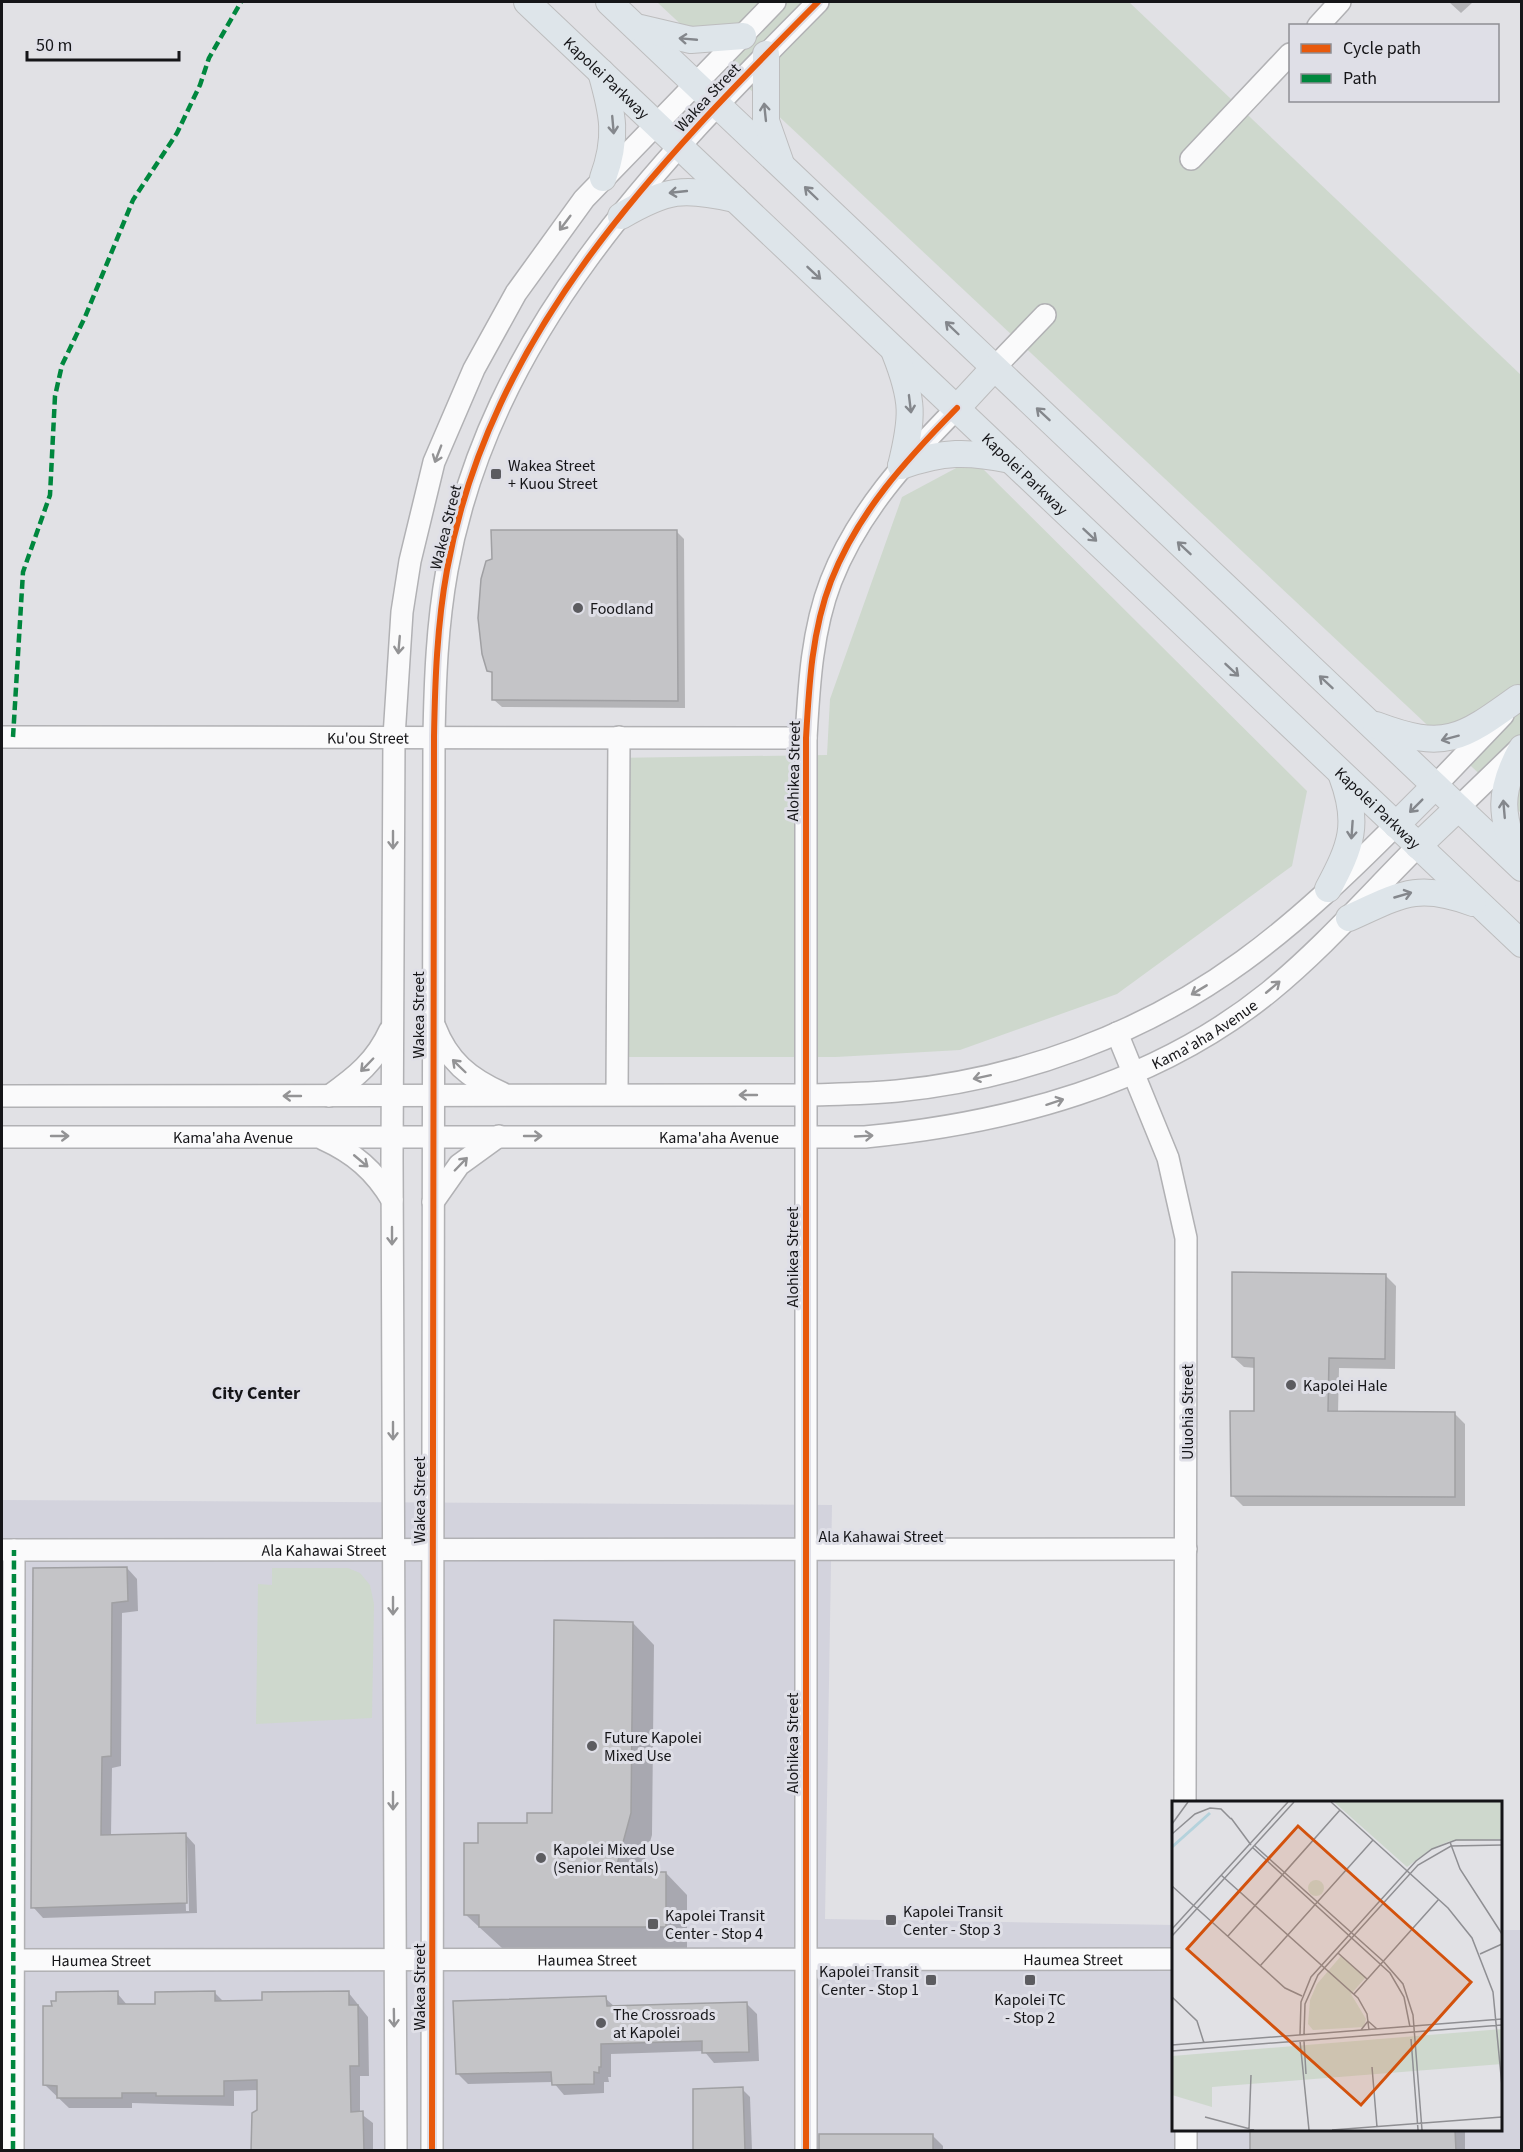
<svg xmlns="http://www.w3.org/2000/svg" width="1523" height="2152" font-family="'Source Sans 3',sans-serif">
<rect width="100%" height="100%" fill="#e1e1e5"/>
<path fill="#d3d3dd" d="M2,1500L832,1505L825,1919L1173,1925L1174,2130H1500L1501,1930H1521V2150H2Z"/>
<g fill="#ced8cd">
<path d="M657,2H1129L1521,375V813Z"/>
<path d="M973,459L1307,791L1292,866L1117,994L960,1050L836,1057H623L610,758L827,755L830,699L902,497Z"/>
<path d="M272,1568H348L360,1573L370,1585L374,1604L372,1718L256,1724L258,1584L272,1585Z"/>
</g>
<g fill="#0003" fill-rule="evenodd">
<path d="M1449,2H1473L1461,13Z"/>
<path d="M676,531L684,539L685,708L502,707L494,700V675L489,670Z"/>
<path d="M1385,1275L1396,1286L1395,1369L1339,1368L1338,1413H1454L1465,1424V1506H1243L1232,1495L1255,1413V1368L1244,1367L1233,1357Z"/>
<path d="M127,1568L137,1579L138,1611L122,1613L121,1766L112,1768L111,1836L185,1834L195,1845L197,1913L43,1918L33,1907L35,1570ZM184,1843H187L189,1911H186Z"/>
<path d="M633,1623L654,1645L652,1835L641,1873H666L687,1895V1948H502L466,1915L480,1845L553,1814Z"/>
<path d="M348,1992L368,2017L369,2076H360V2113L373,2123V2150H253L259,2090L234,2091V2106L132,2103V2108H69L45,2085L117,1993L128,2006H156L215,1993L224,2002H264Z"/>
<path d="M605,1998L615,2007L747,2004L757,2014L759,2061L714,2063L704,2051L611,2054V2077H608L609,2082H604V2093L564,2095L553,2082L468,2084L457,2073Z"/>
<path d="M742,2089L750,2097L752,2150H694Z"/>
<rect x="1252" y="2130" width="213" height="20"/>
<path d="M933,2136L943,2146V2150H819Z"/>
</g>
<g fill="#c4c4c7" stroke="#a0a0a3" stroke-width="1.5">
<path d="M491,530H677L678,701L492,700V672L487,671L482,654L478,618L481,579L486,561L492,559Z"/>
<path d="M1232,1272L1386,1274L1385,1359L1329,1358L1328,1411L1455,1412V1497L1231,1496L1230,1411H1254V1358L1232,1357Z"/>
<path d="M127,1567L128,1601L112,1603L111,1756L102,1757L101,1835L186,1833L187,1903L31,1908L33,1568Z"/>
<path d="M554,1620L633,1622L631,1813L615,1872H666V1927H479V1915H464V1843H478V1823H527V1813H552Z"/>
<path d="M118,1991V2004H155V1992L215,1991V2001L262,2000V1992L349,1991V2005H358L359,2066H350L351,2112L363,2111L364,2151H251L252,2113L257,2110V2080L224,2081V2096H156V2093H122V2098H57V2086L43,2085V2006H52L51,2001H56V1992Z"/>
<path d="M606,1996L607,2006L747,2002L749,2052L702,2053V2041L601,2044V2067H599V2073L594,2072V2084L552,2085L551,2072L456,2074L453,2001Z"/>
<path d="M743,2087L745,2151H693V2089Z"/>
<path d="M1250,2130H1455L1456,2151H1250Z"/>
<rect x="819" y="2134" width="114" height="17"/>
</g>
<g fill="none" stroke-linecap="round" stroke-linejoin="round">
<g stroke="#b1b1b4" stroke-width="24">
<g id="minor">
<path d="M1318,26L1340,2"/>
<path d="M1191,159L1290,54"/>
<path d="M994,368L1045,315"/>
<path id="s1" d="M2,737L806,738"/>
<path d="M1435,786L1503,715"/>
<path d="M1458,808L1518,750"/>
<path d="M435,1027C448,1061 469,1078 502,1093"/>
<path d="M1117,1033L1168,1158L1186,1238L1185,1802"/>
<path d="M617,1094L619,737"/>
<path d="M2,1096L806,1095C837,1094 867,1094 897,1091C1020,1079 1143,1034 1243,961C1298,921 1348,873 1396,825"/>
<path d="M329,1096C356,1077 376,1061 390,1030"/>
<path id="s2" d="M2,1137H865C1009,1123 1154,1085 1269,992C1323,948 1369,895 1418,846"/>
<path d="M323,1139C354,1153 375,1171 392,1200"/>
<path d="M433,1202L459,1165L499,1136"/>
<path id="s3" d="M2,1550L1186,1549"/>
<path id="s4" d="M2,1960L1174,1959"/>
<path d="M1186,2130V2150"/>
<path d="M13,2150L14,1550"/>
<path d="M396,2150L392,1159L394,737L402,612L410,561L434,462L474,369L516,293L584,199L775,2"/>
<path d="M432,2150L434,737C435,681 437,625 447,570C490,333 656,165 818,2"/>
<path d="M806,2150V738C809,685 812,630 831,581C858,512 906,460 957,408"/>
</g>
</g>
<g stroke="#bdbdbe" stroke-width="28">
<g id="major">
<path id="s5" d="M527,2L1522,944"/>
<path d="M609,2L1522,868"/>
<path d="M640,28L691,40L743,36"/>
<path d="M766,54V121L780,161"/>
<path d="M601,72C613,114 618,137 603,178"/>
<path d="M621,216C667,189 683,187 735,199"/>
<path d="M895,353C914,401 913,417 901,466"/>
<path d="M957,408L994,368"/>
<path d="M901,466C943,451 968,451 1011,460"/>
<path d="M1376,725C1445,751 1461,739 1518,698"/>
<path d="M1396,825L1435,786"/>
<path d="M1418,846L1458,808"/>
<path d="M1518,862C1501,815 1497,793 1522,748"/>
<path d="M1328,889C1351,846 1360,824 1342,776"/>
<path d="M1349,918C1400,895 1417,882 1473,903"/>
</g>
</g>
<use href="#minor" stroke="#fafafb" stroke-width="21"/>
<use href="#major" stroke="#dee5ea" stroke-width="26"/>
<g stroke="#00873e" stroke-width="4.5" stroke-dasharray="9 4.5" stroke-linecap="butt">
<path d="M13,737L23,572L50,495L55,396L62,365L85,317L133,200L177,133L200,85L209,58L241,2"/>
<path d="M13,2150L14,1550"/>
</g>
<g stroke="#dfdfe7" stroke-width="10">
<g id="cycleway">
<path d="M432,2150L434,737C435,681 437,625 447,570C490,333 656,165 818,2"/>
<path d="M806,2150V738C809,685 812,630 831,581C858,512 906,460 957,408"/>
</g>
</g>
<use href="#cycleway" stroke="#e8590c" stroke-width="6"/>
</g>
<defs><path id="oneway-shaft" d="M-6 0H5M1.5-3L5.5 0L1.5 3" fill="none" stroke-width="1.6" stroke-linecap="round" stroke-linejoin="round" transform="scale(1.5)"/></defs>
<g stroke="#84878c">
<use href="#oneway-shaft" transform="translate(688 39) rotate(-175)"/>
<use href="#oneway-shaft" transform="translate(765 112) rotate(-96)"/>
<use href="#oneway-shaft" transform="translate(613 125) rotate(85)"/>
<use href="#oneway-shaft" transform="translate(678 192) rotate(174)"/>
<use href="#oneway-shaft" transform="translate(811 193) rotate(-136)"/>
<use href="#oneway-shaft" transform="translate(814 273) rotate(43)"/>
<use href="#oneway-shaft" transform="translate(952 328) rotate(-136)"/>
<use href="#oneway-shaft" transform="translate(910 404) rotate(83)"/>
<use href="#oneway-shaft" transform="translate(1043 414) rotate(-137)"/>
<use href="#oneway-shaft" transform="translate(1090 535) rotate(43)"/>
<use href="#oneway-shaft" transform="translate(1184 548) rotate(-137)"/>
<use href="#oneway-shaft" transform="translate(1232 670) rotate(43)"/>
<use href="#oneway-shaft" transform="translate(1326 682) rotate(-137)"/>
<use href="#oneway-shaft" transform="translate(1450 738) rotate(165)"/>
<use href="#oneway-shaft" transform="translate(1416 806) rotate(135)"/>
<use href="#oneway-shaft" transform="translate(1504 809) rotate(-95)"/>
<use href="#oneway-shaft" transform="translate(1352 830) rotate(94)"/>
<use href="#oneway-shaft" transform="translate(1403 895) rotate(-16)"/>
</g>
<g stroke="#939395">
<use href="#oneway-shaft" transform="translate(565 223) rotate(127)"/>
<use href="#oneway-shaft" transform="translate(438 454) rotate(111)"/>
<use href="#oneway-shaft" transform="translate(399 645) rotate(95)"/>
<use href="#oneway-shaft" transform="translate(393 840) rotate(90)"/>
<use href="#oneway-shaft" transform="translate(1273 987) rotate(-40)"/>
<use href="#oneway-shaft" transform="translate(1199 990) rotate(149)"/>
<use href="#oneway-shaft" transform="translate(367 1065) rotate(134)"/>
<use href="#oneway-shaft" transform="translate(459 1066) rotate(-136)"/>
<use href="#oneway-shaft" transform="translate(982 1077) rotate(168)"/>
<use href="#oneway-shaft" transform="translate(748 1095) rotate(-180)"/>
<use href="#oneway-shaft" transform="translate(292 1096) rotate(-180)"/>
<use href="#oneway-shaft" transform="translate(1055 1102) rotate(-18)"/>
<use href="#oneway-shaft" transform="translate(60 1136)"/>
<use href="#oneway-shaft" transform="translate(533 1136)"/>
<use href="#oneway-shaft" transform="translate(864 1136) rotate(-3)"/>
<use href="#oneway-shaft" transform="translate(361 1161) rotate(40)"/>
<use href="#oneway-shaft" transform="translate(461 1164) rotate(-46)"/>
<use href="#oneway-shaft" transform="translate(392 1236) rotate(90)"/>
<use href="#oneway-shaft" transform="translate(393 1431) rotate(90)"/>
<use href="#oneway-shaft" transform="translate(393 1606) rotate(90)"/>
<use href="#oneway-shaft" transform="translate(393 1801) rotate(90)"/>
<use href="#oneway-shaft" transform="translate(394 2018) rotate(89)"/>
</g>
<g fill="#5c5c60" stroke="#dfdfe7" stroke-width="2">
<rect x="490" y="468" width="12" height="12" rx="3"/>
<circle cx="578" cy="608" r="6"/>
<circle cx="1291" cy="1385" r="6"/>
<circle cx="592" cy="1746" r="6"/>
<circle cx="541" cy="1858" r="6"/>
<rect x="885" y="1914" width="12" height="12" rx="3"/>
<rect x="647" y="1918" width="12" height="12" rx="3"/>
<rect x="925" y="1974" width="12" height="12" rx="3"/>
<rect x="1024" y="1974" width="12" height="12" rx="3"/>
<circle cx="601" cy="2023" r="6"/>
</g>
<g text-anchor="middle" stroke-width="6" stroke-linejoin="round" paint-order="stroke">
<g font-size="16" fill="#151518" stroke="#dfdfe7">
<text dy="6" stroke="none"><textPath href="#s5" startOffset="110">Kapolei Parkway</textPath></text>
<text transform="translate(707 97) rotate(-47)" y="6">Wakea Street</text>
<text dy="6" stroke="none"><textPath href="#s5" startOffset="686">Kapolei Parkway</textPath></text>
<text transform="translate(445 527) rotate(-76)" y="6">Wakea Street</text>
<text dy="6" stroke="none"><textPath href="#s1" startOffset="366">Ku'ou Street</textPath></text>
<text transform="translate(793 771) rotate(-89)" y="6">Alohikea Street</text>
<text dy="6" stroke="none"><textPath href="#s5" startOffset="1172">Kapolei Parkway</textPath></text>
<text transform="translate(418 1015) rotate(-90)" y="6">Wakea Street</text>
<text dy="6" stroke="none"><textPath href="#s2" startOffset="1221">Kama'aha Avenue</textPath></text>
<text dy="6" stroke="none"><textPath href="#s2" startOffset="231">Kama'aha Avenue</textPath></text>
<text dy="6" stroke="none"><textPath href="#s2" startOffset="717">Kama'aha Avenue</textPath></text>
<text transform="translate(792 1257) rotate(-90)" y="6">Alohikea Street</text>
<text transform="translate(1187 1412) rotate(-90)" y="6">Uluohia Street</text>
<text transform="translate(419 1500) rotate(-90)" y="6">Wakea Street</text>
<text x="881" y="1542">Ala Kahawai Street</text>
<text dy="6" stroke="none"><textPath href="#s3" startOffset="322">Ala Kahawai Street</textPath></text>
<text transform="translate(792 1743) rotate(-90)" y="6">Alohikea Street</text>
<text dy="6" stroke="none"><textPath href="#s4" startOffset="1071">Haumea Street</textPath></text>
<text dy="6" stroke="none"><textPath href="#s4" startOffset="99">Haumea Street</textPath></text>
<text dy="6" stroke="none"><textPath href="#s4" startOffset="585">Haumea Street</textPath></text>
<text transform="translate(419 1987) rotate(-90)" y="6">Wakea Street</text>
</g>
<g font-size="16" fill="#151518" stroke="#dfdfe7" text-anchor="start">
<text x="508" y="471">Wakea Street<tspan x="508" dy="18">+ Kuou Street</tspan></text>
<text x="590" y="614">Foodland</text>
<text x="1303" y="1391">Kapolei Hale</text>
<text x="604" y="1743">Future Kapolei<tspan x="604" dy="18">Mixed Use</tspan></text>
<text x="553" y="1855">Kapolei Mixed Use<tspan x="553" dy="18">(Senior Rentals)</tspan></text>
<text x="903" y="1917">Kapolei Transit<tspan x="903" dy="18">Center - Stop 3</tspan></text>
<text x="665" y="1921">Kapolei Transit<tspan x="665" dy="18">Center - Stop 4</tspan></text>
<text x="919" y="1977" text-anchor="end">Kapolei Transit<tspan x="919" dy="18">Center - Stop 1</tspan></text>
<text x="1030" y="2005" text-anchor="middle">Kapolei TC<tspan x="1030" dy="18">- Stop 2</tspan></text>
<text x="613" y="2020">The Crossroads<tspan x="613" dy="18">at Kapolei</tspan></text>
</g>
<g font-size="18" font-weight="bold" fill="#151518" stroke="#dfdfe7">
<text x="256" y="1399">City Center</text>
</g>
</g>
<g transform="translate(1172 1801)">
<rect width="330" height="330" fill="#e1e1e5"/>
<path d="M162,1H330V38L278,40L259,48L235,66ZM136 87a8 8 0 1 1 16 0a8 8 0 1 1-16 0ZM169,155L194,176L179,193L194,218L192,226L141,229L136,223L138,199L145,183ZM330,228V263L40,286V306L0,294V255Z" fill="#ced8cd"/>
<path fill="none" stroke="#b4d2dc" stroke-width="3" d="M0,46L38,12"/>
<path fill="none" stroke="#8f8f93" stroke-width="1.5" d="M159,1L276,107L300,137L321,191L330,285M59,17L79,44M0,23L16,1M0,33L23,13L38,7L49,8L59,18M278,41L288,68L330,133M82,44L211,160L231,183L241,214L250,329M80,46L218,172L232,196L238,226M49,74L186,197L195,213L197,229M0,85L113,187L130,195M0,128L116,1M0,135L122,1M56,135L168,9M166,152L195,178M308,153L330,143M88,165L201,39M182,193L267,98M0,196L25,220L32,242M189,229L196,220L205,228M128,234L129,201L139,176L244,60L260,48L284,39H330M132,234L133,203L146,174L246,64L279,45L330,44M239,238L246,329M128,240L137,329M132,240L134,273M0,244L330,218M0,250L330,224M200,266L205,326M33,316L82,329M77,328L79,274M160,329L330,316"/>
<path fill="#d3520d" fill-opacity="0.15" stroke="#d3520d" stroke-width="3" d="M126,25L299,181L189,304L15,148Z"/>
<rect width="330" height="330" fill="none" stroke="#151518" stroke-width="3"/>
</g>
<rect width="1523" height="2152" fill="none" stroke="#151518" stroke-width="6"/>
<rect x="1289" y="24" width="210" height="78" fill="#dfdfe7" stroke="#8e8e94" stroke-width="1.5"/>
<rect x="1301" y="44" width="30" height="9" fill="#e8590c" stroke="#8e8e94" stroke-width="1.5"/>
<text x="1343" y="54" font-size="18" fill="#151518">Cycle path</text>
<rect x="1301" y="74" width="30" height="9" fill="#00873e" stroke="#8e8e94" stroke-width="1.5"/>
<text x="1343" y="84" font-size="18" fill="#151518">Path</text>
<path d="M27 51v9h152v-9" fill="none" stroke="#151518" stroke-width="3"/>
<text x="36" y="51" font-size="18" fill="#151518" stroke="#dfdfe7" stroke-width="4.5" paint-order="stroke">50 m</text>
</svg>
